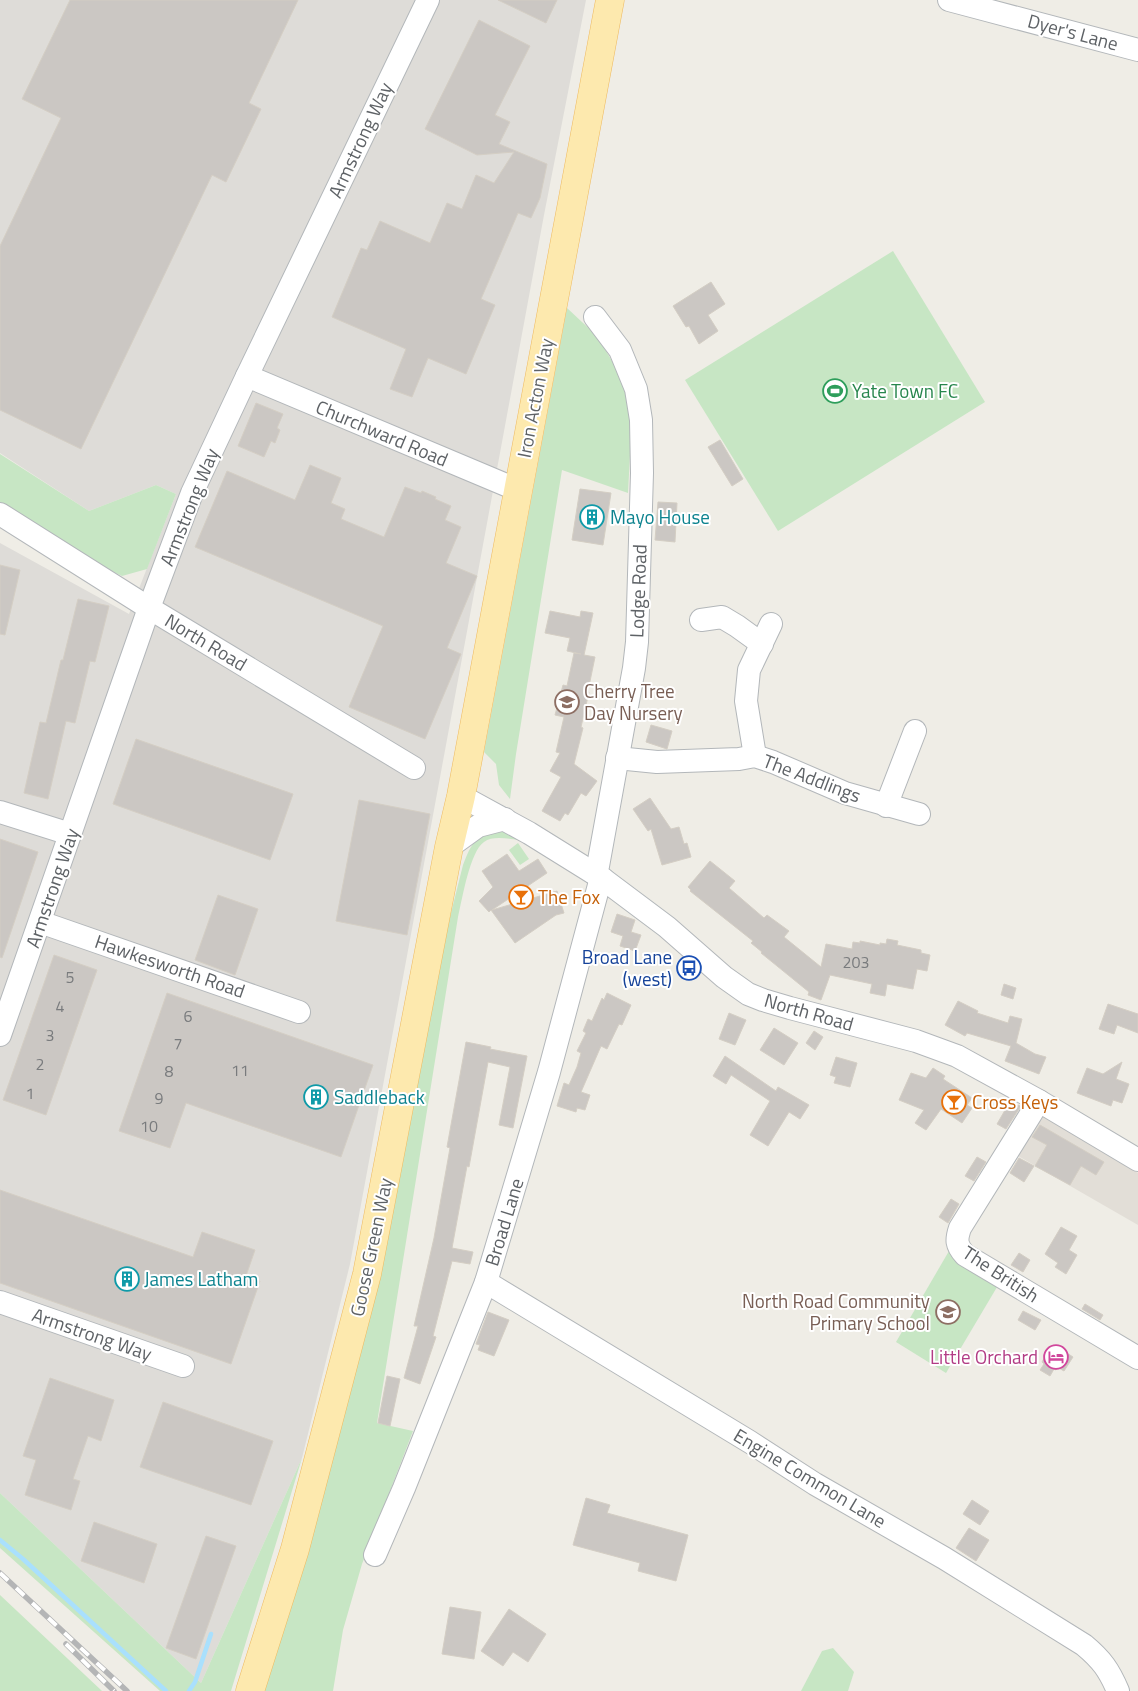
<svg xmlns="http://www.w3.org/2000/svg" width="1138" height="1691" font-family="'Titillium Web',sans-serif">
<rect width="100%" height="100%" fill="#efede6"/>
<path fill="#dedcd8" d="M0,0H586L544,215L350,1264L302,1458L201,1683L0,1493V543L129,614L176,494L156,485L89,511L0,453Z"/>
<path fill="#e2ded7" d="M1037,1113L1138,1173V1225L1013,1153Z"/>
<g fill="#c7e6c4">
<path d="M893,251L985,402L778,531L685,380Z"/>
<path d="M567,308L597,336L624,381L632,417L628,493L562,470L516,754L510,799L499,785L496,764L484,752Z"/>
<path d="M0,454L89,511L156,485L176,494L147,569L122,576L91,561L0,503Z"/>
<path d="M496,829L505,832L519,840C509,839 493,835 484,842C470,851 462,900 458,917L377,1423L413,1431L362,1564L343,1630L333,1691H256L463,865C472,842 474,839 496,829Z"/>
<path d="M518,843L529,859L520,865L509,850Z"/>
<path d="M949,1251L1000,1282L946,1373L896,1342Z"/>
<path d="M302,1458L231,1691H160L0,1548V1493L201,1683Z"/>
<path d="M0,1595L102,1691H0Z"/>
<path d="M833,1648L854,1672L848,1691H801L822,1651Z"/>
</g>
<g fill="none" stroke-linecap="round" stroke-linejoin="round">
<g stroke="#a9e0fd" stroke-width="4.5">
<path d="M0,1540L23,1559L166,1691"/>
<path d="M189,1691L195,1682L211,1634"/>
</g>
</g>
<g fill="#cbc7c3" stroke="#d4cec4">
<path d="M70,0H298L249,103L261,109L226,182L212,175L81,449L0,410V246L61,118L22,99Z"/>
<path d="M498,0H557L546,23Z"/>
<path d="M479,20L530,46L495,115L510,122L499,144L547,164L540,198L531,218L518,213L481,299L495,305L466,374L428,358L412,397L390,389L406,349L332,317L361,248L367,250L380,221L430,243L447,203L462,209L476,175L494,183L514,152L477,155L425,129Z"/>
<path d="M711,282L725,304L708,315L718,331L699,344L689,326L686,327L673,306Z"/>
<path d="M256,403L283,414L277,428L280,430L275,443L271,441L264,457L238,446Z"/>
<path d="M720,440L743,479L732,486L708,447Z"/>
<path d="M310,465L341,478L331,503L345,509L341,519L384,537L405,487L421,493L422,491L436,497L435,499L451,506L445,520L461,527L446,563L477,576L447,648L461,654L425,739L349,707L383,626L195,547L227,471L295,500Z"/>
<path d="M580,489L611,493L603,545L572,540Z"/>
<path d="M658,502L677,503L675,542L655,540Z"/>
<path d="M0,565L20,570L5,635L0,634Z"/>
<path d="M78,599L109,606L95,662L90,661L75,723L66,721L48,799L24,793L40,722L46,723L61,660H63Z"/>
<path d="M550,611L580,617L581,611L593,613L584,655L595,657L588,691L589,692L581,727L583,728L574,764L597,781L586,796L581,793L568,815L565,813L560,821L542,811L561,777L550,771L560,753L556,752L564,717L555,715L563,685L567,686L574,653L581,654L567,651L570,638L545,633Z"/>
<path d="M651,725L672,731L667,749L646,742Z"/>
<path d="M136,739L293,794L270,860L113,804Z"/>
<path d="M650,798L671,829L679,827L684,844L687,843L691,857L662,865L651,829L648,831L633,809Z"/>
<path d="M359,800L430,814L407,935L336,921Z"/>
<path d="M0,839L38,852L2,958L0,957Z"/>
<path d="M507,854L519,871L538,859L547,873L492,910L557,891L564,913L556,915L515,943L491,910L489,912L479,901L493,887L482,871Z"/>
<path d="M710,861L735,881L729,888L764,918L767,915L789,931L784,937L821,967L826,944L852,949L853,942L860,943V941L880,945V943L886,944L887,939L898,941L897,945L921,950V953L930,955L927,971L917,969L913,989L887,984L885,996L870,993L872,984L830,975L821,1000L808,995L809,992L761,953L762,952L751,943L753,941L690,891L691,890L688,887Z"/>
<path d="M218,895L258,909L235,975L195,960Z"/>
<path d="M617,914L635,920L631,932L641,935L635,951L620,946L623,936L611,932Z"/>
<path d="M54,955L97,970L46,1115L3,1100Z"/>
<path d="M1004,984L1016,988L1013,999L1001,995Z"/>
<path d="M167,993L373,1065L341,1157L186,1103L170,1148L119,1131Z"/>
<path d="M607,993L631,1005L622,1025L619,1024L607,1049L601,1046L581,1092L590,1095L585,1110L577,1108L576,1112L557,1106L564,1083L569,1085L577,1067L581,1053L577,1051L586,1033L583,1031L588,1019L592,1021L602,998L604,1000Z"/>
<path d="M958,1001L978,1011L977,1013L1008,1023L1010,1016L1022,1019L1016,1043L1035,1054L1046,1057L1039,1074L1005,1061L1011,1046L967,1033L965,1036L945,1025Z"/>
<path d="M1108,1004L1138,1014V1033L1117,1025L1114,1034L1099,1029Z"/>
<path d="M729,1013L746,1020L735,1045L719,1039Z"/>
<path d="M774,1028L798,1043L784,1065L760,1050Z"/>
<path d="M814,1031L823,1037L815,1050L806,1043Z"/>
<path d="M466,1042L491,1047L490,1049L527,1056L513,1128L499,1125L510,1067L488,1062L469,1167L467,1166L452,1248L473,1252L470,1264L452,1261L433,1336L436,1337L420,1384L404,1378L418,1326H414L434,1238L450,1148L447,1147Z"/>
<path d="M725,1056L776,1091L778,1087L809,1105L800,1119L789,1112L768,1146L750,1135L770,1101L731,1075L726,1084L713,1076Z"/>
<path d="M836,1057L857,1063L850,1087L834,1083L836,1077L830,1075Z"/>
<path d="M1122,1062L1116,1079L1129,1084L1122,1103L1113,1100L1111,1106L1077,1093L1087,1068L1103,1074Z"/>
<path d="M933,1068L945,1076L943,1079L972,1098L967,1105L972,1108L962,1123L941,1109L926,1130L915,1123L924,1110L899,1100L911,1073L926,1078Z"/>
<path d="M1008,1105L1016,1109L1018,1105L1021,1106L1006,1129L997,1124Z"/>
<path d="M1040,1125L1104,1162L1096,1175L1081,1166L1070,1185L1035,1166L1047,1145L1032,1137Z"/>
<path d="M977,1157L986,1162L974,1181L965,1176Z"/>
<path d="M1019,1158L1034,1166L1024,1182L1010,1173Z"/>
<path d="M0,1190L193,1257L202,1232L255,1250L246,1276L260,1281L231,1364L0,1283Z"/>
<path d="M951,1199L959,1204L948,1223L939,1217Z"/>
<path d="M1061,1227L1077,1236L1069,1250L1077,1255L1066,1274L1055,1267L1058,1263L1045,1254Z"/>
<path d="M1019,1253L1030,1260L1023,1272L1011,1265Z"/>
<path d="M1085,1304L1103,1315L1100,1320L1082,1309Z"/>
<path d="M1023,1311L1041,1320L1035,1330L1018,1320Z"/>
<path d="M488,1312L509,1320L494,1356L478,1350L480,1345L476,1344Z"/>
<path d="M1051,1346H1056L1073,1357L1064,1371L1057,1367L1056,1370L1054,1369L1050,1376L1040,1370L1044,1364L1042,1362Z"/>
<path d="M387,1376L400,1379L390,1426L378,1423Z"/>
<path d="M50,1378L114,1400L101,1441L88,1436L73,1479L80,1481L71,1510L25,1495L36,1460L23,1456Z"/>
<path d="M163,1402L273,1441L251,1505L140,1467Z"/>
<path d="M586,1498L610,1505L607,1513L688,1535L676,1581L638,1571L640,1563L573,1545Z"/>
<path d="M972,1500L989,1511L980,1525L963,1514Z"/>
<path d="M94,1522L157,1544L144,1583L81,1561Z"/>
<path d="M969,1528L989,1540L976,1561L956,1548Z"/>
<path d="M206,1536L236,1546L196,1659L166,1648Z"/>
<path d="M450,1607L481,1612L474,1659L442,1654Z"/>
<path d="M509,1609L546,1634L528,1662L513,1652L503,1666L481,1651Z"/>
</g>
<g fill="none" stroke-linecap="round" stroke-linejoin="round">
<g stroke="#b3b7ba" stroke-width="24">
<g id="minor">
<path d="M949,0L1138,50"/>
<path d="M247,376L518,490"/>
<path d="M0,514L149,608L414,768"/>
<path d="M701,620L722,617L737,626L762,644"/>
<path d="M755,756L746,701L749,670L771,624"/>
<path d="M617,758L657,762L739,759L755,756L773,762L845,793L919,814"/>
<path d="M461,796L529,833L603,879L667,927L724,977L748,994L763,1000L790,1008L916,1041L957,1056L1039,1101L1138,1160"/>
<path d="M886,806L915,731"/>
<path d="M0,812L70,834"/>
<path d="M449,847L478,826L505,819"/>
<path d="M594,873L598,866L634,668L637,642L642,473L641,420L636,389L620,350L595,317"/>
<path d="M40,922L299,1012"/>
<path d="M0,1035L149,608L192,493L247,376L428,0"/>
<path d="M1039,1101L960,1228C956,1240 956,1245 965,1255L1138,1358"/>
<path d="M486,1282L750,1442L815,1484L944,1558L1084,1645C1102,1660 1109,1670 1118,1691"/>
<path d="M0,1302L183,1366"/>
<path d="M375,1555L404,1488L486,1282L549,1072L599,885L603,879"/>
</g>
</g>
<g stroke="#eeba61" stroke-width="29">
<path id="major" d="M250,1691L295,1549L367,1274L449,847L461,796L610,0"/>
</g>
<use href="#minor" stroke="#fff" stroke-width="22"/>
<use href="#major" stroke="#fde9ae" stroke-width="28"/>
<g stroke="#b4b5b6" stroke-width="5.5">
<g id="rail">
<path d="M0,1573L127,1691"/>
<path d="M66,1644L114,1691"/>
</g>
</g>
<use href="#rail" stroke="#fff" stroke-width="4" stroke-dasharray="11" stroke-linecap="butt"/>
</g>
<defs>
<g id="stadium-ring" transform="scale(1.25)"><circle r="9.5" fill="#fff" stroke="#2e9e5b" stroke-width="1.5"/><path d="M0-5a6.5 5 0 1 0 0 10a6.5 5 0 1 0 0-10ZM-3.5-1.8h7v3.6h-7Z" fill="#2e9e5b"/></g>
<g id="building-ring" transform="scale(1.25)"><circle r="9.5" fill="#fff" stroke="#0f9aa8" stroke-width="1.5"/><path d="M-4-6H4V6H1V3H-1V6H-4ZM-2.5-4.3h1.7v1.8h-1.7ZM.8-4.3h1.7v1.8H.8ZM-2.5-1h1.7V.8h-1.7ZM.8-1h1.7V.8H.8Z" fill="#0f9aa8"/></g>
<g id="school-ring" transform="scale(1.25)"><circle r="9.5" fill="#fff" stroke="#8d6e63" stroke-width="1.5"/><path d="M0-5L7-2L0 1L-7-2ZM-4 1L0 2.5L4 1V4Q0 6-4 4Z" fill="#8d6e63"/></g>
<g id="bar-ring" transform="scale(1.25)"><circle r="9.5" fill="#fff" stroke="#e8710a" stroke-width="1.5"/><path d="M-6-5H6L.8 .8V4.5H3.5V6h-7V4.5H-.8V.8Z" fill="#e8710a"/></g>
<g id="bus-ring" transform="scale(1.25)"><circle r="9.5" fill="#fff" stroke="#1a4fb4" stroke-width="1.5"/><path d="M-5-6H5V4H4V6H2V4H-2V6H-4V4H-5ZM-3.5-4V0h7V-4ZM-3.5 1.2v1.5H-2V1.2ZM2 1.2v1.5H3.5V1.2Z" fill="#1a4fb4"/></g>
<g id="hotel-ring" transform="scale(1.25)"><circle r="9.5" fill="#fff" stroke="#d1479c" stroke-width="1.5"/><path d="M-6-4.5h1.5V1H6V5H4.5V3h-9V5H-6ZM-4 0a1.8 1.8 0 1 1 3.6 0ZM.5 0V-2.5h3Q6-2.5 6 0Z" fill="#d1479c"/></g>
</defs>
<g fill-rule="evenodd">
<use href="#stadium-ring" x="835" y="391"/>
<use href="#building-ring" x="592" y="517"/>
<use href="#school-ring" x="567" y="702"/>
<use href="#bar-ring" x="521" y="897"/>
<use href="#bus-ring" x="689" y="968"/>
<use href="#building-ring" x="316" y="1097"/>
<use href="#bar-ring" x="954" y="1102"/>
<use href="#building-ring" x="127" y="1279"/>
<use href="#school-ring" x="948" y="1312"/>
<use href="#hotel-ring" x="1056" y="1357"/>
</g>
<g text-anchor="middle" stroke-width="4" stroke-linejoin="round" paint-order="stroke">
<g font-size="16" fill="#797b7d">
<text x="856" y="968">203</text>
<text x="70" y="983">5</text>
<text x="60" y="1012">4</text>
<text x="188" y="1022">6</text>
<text x="50" y="1041">3</text>
<text x="178" y="1049">7</text>
<text x="40" y="1070">2</text>
<text x="240" y="1076">11</text>
<text x="169" y="1077">8</text>
<text x="30" y="1099">1</text>
<text x="159" y="1104">9</text>
<text x="149" y="1132">10</text>
</g>
<g font-size="19" fill="#5e6266" stroke="#fff">
<text transform="translate(1073 32) rotate(15)" y="7">Dyer's Lane</text>
<text transform="translate(360 140) rotate(-65)" y="7">Armstrong Way</text>
<text transform="translate(535 398) rotate(-79)" y="7">Iron Acton Way</text>
<text transform="translate(382 433) rotate(23)" y="7">Churchward Road</text>
<text transform="translate(189 507) rotate(-68)" y="7">Armstrong Way</text>
<text transform="translate(638 591) rotate(-88)" y="7">Lodge Road</text>
<text transform="translate(206 642) rotate(31)" y="7">North Road</text>
<text transform="translate(812 778) rotate(21)" y="7">The Addlings</text>
<text transform="translate(52 888) rotate(-71)" y="7">Armstrong Way</text>
<text transform="translate(170 966) rotate(19)" y="7">Hawkesworth Road</text>
<text transform="translate(809 1012) rotate(16)" y="7">North Road</text>
<text transform="translate(504 1222) rotate(-73)" y="7">Broad Lane</text>
<text transform="translate(371 1247) rotate(-78)" y="7">Goose Green Way</text>
<text transform="translate(1001 1274) rotate(33)" y="7">The British</text>
<text transform="translate(92 1334) rotate(19)" y="7">Armstrong Way</text>
<text transform="translate(810 1478) rotate(31)" y="7">Engine Common Lane</text>
</g>
<g font-size="19" fill="#27864d" stroke="#fff" text-anchor="start">
<text x="852" y="398">Yate Town FC</text>
</g>
<g font-size="19" fill="#0d838f" stroke="#fff" text-anchor="start">
<text x="610" y="524">Mayo House</text>
<text x="334" y="1104">Saddleback</text>
<text x="144" y="1286">James Latham</text>
</g>
<g font-size="19" fill="#785e54" stroke="#fff" text-anchor="start">
<text x="584" y="698">Cherry Tree<tspan x="584" dy="22">Day Nursery</tspan></text>
<text x="930" y="1308" text-anchor="end">North Road Community<tspan x="930" dy="22">Primary School</tspan></text>
</g>
<g font-size="19" fill="#c56008" stroke="#fff" text-anchor="start">
<text x="538" y="904">The Fox</text>
<text x="972" y="1109">Cross Keys</text>
</g>
<g font-size="19" fill="#164399" stroke="#fff" text-anchor="end">
<text x="672" y="964">Broad Lane<tspan x="672" dy="22">(west)</tspan></text>
</g>
<g font-size="19" fill="#b23c85" stroke="#fff" text-anchor="end">
<text x="1038" y="1364">Little Orchard</text>
</g>
</g>
</svg>
